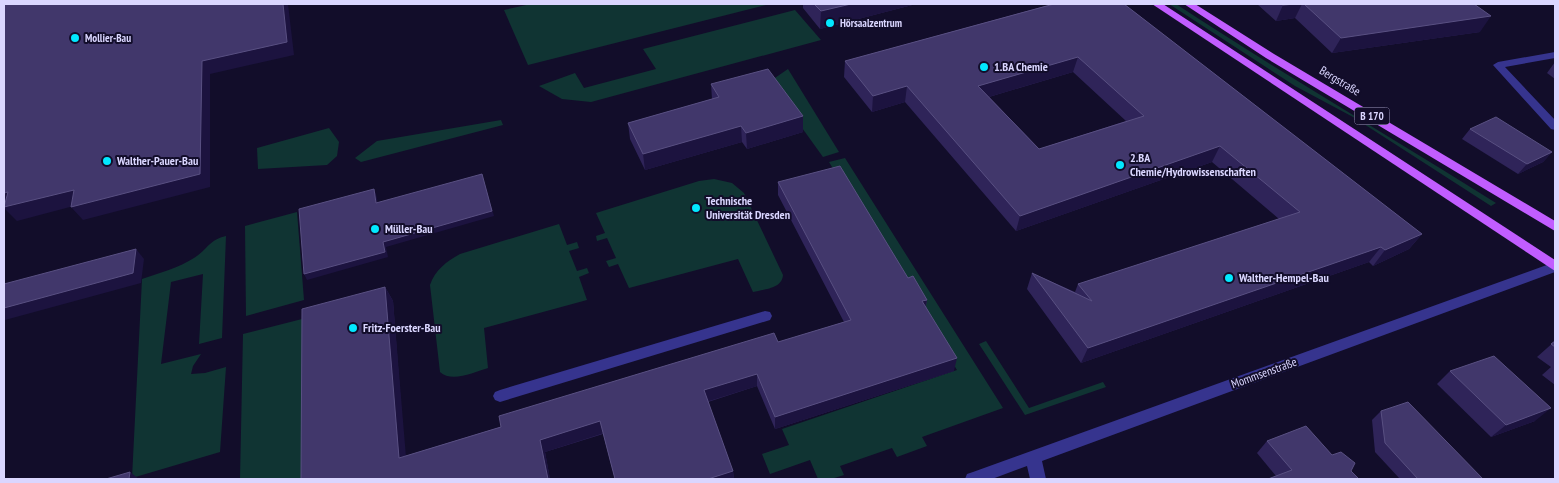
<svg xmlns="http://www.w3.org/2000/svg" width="1559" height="483" font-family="'PT Sans Narrow',sans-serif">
<rect width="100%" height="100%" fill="#120d2a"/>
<g fill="#103433">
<path d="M531,4H765L766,5L528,65L504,10Z"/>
<path d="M1169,4H1176C1281,73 1390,136 1496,203L1491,206L1353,117L1295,86Z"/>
<path d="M795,10L821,40L591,102L562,99L539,86L575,73L584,88L656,69L643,49Z"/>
<path d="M788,69L839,152L823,157L769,82Z"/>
<path d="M501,120L503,125L361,162L355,158L377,141Z"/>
<path d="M329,128L339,142L337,156L327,165L258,169L257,148Z"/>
<path d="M845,158L1003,408L922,437L927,446L897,457L892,448L840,466L844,475L831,479H818L810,460L770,474L762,454L789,445L782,429L957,370L829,162Z"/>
<path d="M714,179L732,183L744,193L783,275C782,289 764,289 753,292L738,259L629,288L618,264L609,267L606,261L616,258L607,238L597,241L596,236L605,233L596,213L699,181Z"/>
<path d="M297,212L304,300L246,316L245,226Z"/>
<path d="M559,224L567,245L577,242L579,248L569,251L577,271L587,268L589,273L579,277L587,300L484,328L488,368C474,372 452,383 440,372L430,285C435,270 446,262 460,254Z"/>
<path d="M226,236L222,338L199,344L203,274L171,282L161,364L201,354L193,366L191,374L205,373L226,367L220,452L132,478L142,279C160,273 178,268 194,258C208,249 209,240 226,236Z"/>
<path d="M306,318L305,479H240L243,334Z"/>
<path d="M986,341L1029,408L1103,382L1106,387L1025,415L979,344Z"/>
</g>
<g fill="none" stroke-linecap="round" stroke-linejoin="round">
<g fill="#36348e" fill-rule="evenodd">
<path d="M1555,52V58L1505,67L1555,120V130L1551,129L1493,65L1498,62Z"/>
<path d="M1555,262V272L1042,461L1046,479H1030L1027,466L992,479H965L967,474L973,472Z"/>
<path d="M765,311L770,312L772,316L770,320L500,402L495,400L493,396L495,392L500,390Z"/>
</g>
<g fill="#c15dff" fill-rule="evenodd">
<path d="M1152,4H1163L1555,260V271Z"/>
<path d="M1184,4H1195L1274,54L1555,221V231L1266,58Z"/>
</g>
</g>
<g fill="#2f2459" fill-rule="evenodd">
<path d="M802,4H916L820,29L803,8V5Z"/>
<path d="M1047,4H1124L1422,234L1409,249L1373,266L1369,262L1081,363L1027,289L1032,273L1075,292L1078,284L1279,219L1212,162L1016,231L905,102L872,112L844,77L845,61L1049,5ZM1073,72L1126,121L1039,149L989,97Z"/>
<path d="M1257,4H1474L1480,32L1332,53L1295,18L1276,21Z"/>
<path d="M1555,62V79L1547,73Z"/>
<path d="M711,84L803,116V132L747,149L742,142L645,170L630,139L628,123L712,99Z"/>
<path d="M1470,129L1552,152L1543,162L1518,174L1462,139Z"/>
<path d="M778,182L908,278L927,300L926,306L954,371L775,429L757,386L708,402L733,471L734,479H615L603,434L545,452L550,479H301L385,287L393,301L405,456L844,322L778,195Z"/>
<path d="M1555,341V385L1542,375L1551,367L1537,357Z"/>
<path d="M1450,371L1535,421L1491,437L1437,384Z"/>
<path d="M1381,411L1483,479H1400L1375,452L1372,420Z"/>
<path d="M1267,441L1332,455L1351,471L1276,476L1257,453Z"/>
</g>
<g fill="#1c133f">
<path d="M283,4H288L294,55L210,74V187L83,220L71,207L202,61Z"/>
<path d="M851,4H916L820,29L821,11Z"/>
<path d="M1296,4H1302L1295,18L1276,21L1283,5Z"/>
<path d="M1491,16L1480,32L1332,53L1341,38Z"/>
<path d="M1078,57L1073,72L975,101L978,86Z"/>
<path d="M907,86L905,102L872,112L873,96Z"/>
<path d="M803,116V132L747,149L746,133Z"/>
<path d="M741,126L742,142L645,170L643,154Z"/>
<path d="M1220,146L1212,162L1016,231L1020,216Z"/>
<path d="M1552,152L1543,162L1518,174L1527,164Z"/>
<path d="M482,174L494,216L386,247L388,257L307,280L304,274Z"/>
<path d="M374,189L376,194L379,208L376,203Z"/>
<path d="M74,190L85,203L17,221L5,209H4V193L8,192Z"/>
<path d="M1422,234L1409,249L1373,266L1385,250Z"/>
<path d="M1381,247L1369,262L1081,363L1088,348Z"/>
<path d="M136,249L144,259L141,283L5,320L4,319V308Z"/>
<path d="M385,287L393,301L407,469L399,458Z"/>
<path d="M927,300L924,313L922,301Z"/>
<path d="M957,358L954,371L775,429V417Z"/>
<path d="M757,374V386L706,402L704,390Z"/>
<path d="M1551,408L1535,421L1491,437L1506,425Z"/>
<path d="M600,421L604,433L545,452L550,479H548L540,440Z"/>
<path d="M733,471L734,479H708Z"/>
<path d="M130,472L139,479H129Z"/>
</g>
<g fill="#41376b" stroke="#595082" fill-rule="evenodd">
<path d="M4,4H283L287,42L202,61L200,174L71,207L74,190L4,207L8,192L4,193Z"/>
<path d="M814,4H851L821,11Z"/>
<path d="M1054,4H1124L1422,234L1385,250L1381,247L1088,348L1032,273L1092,301L1078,284L1300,212L1220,146L1020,216L907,86L873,96L845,61ZM1078,57L1144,116L1039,149L978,86Z"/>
<path d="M1281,4H1296L1283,5Z"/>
<path d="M1304,4H1474L1491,16L1341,38Z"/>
<path d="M768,69L803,116L746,133L741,126L643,154L628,123L719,97L711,84Z"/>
<path d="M1496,117L1552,152L1527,164L1470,129Z"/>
<path d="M840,166L908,278L913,276L927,300L922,301L957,358L775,417L757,374L704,390L733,471L708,479H615L600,421L540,440L548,479H301L302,309L385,287L399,458L501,427L499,416L774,333L778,342L851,320L778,182Z"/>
<path d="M482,174L492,211L383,242L385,252L304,274L299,209L374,189L376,203Z"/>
<path d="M136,249L133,273L4,308V284Z"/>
<path d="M1555,341V347L1551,344Z"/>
<path d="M1494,356L1551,408L1506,425L1450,371Z"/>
<path d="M1408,402L1483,479H1418L1385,443L1381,411Z"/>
<path d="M1306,426L1332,455L1341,452L1355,463L1351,471L1359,479H1268L1292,470L1267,441Z"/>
<path d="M130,472L129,479H106Z"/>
</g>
<g fill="#02e8ff" stroke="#120d2a" stroke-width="2">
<circle cx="830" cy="23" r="5"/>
<circle cx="75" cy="38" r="5"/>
<circle cx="984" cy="67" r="5"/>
<circle cx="107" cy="161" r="5"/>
<circle cx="1120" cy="165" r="5"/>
<circle cx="696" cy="208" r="5"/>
<circle cx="375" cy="229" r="5"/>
<circle cx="1229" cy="278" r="5"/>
<circle cx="353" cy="328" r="5"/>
</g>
<g text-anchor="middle" stroke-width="4" stroke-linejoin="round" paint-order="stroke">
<g font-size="11" font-weight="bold" fill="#dad6ff" stroke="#120d2a" text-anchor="start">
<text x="840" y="27">Hörsaalzentrum</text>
<text x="85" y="42">Mollier-Bau</text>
</g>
<rect fill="#120d2a" stroke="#9e9abf" stroke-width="1" x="1354.5" y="107.5" width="35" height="17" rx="4"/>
<g font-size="11" font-weight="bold" fill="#dad6ff">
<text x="1372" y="120">B 170</text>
</g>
<g font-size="12" font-weight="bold" fill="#dad6ff" stroke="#120d2a" text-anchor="start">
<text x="994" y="71">1.BA Chemie</text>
<text x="1130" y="162">2.BA<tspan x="1130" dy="14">Chemie/Hydrowissenschaften</tspan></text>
<text x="117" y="165">Walther-Pauer-Bau</text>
<text x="706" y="205">Technische<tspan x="706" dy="14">Universität Dresden</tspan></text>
<text x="385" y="233">Müller-Bau</text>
<text x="1239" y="282">Walther-Hempel-Bau</text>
<text x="363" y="332">Fritz-Foerster-Bau</text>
</g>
<g font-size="12" fill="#dad6ff" stroke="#120d2a">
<text transform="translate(1340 81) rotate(31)" y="4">Bergstraße</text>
<text transform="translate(1264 373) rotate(-20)" y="4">Mommsenstraße</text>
</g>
</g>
<rect width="1559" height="483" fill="none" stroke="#dad6ff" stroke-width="10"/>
</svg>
